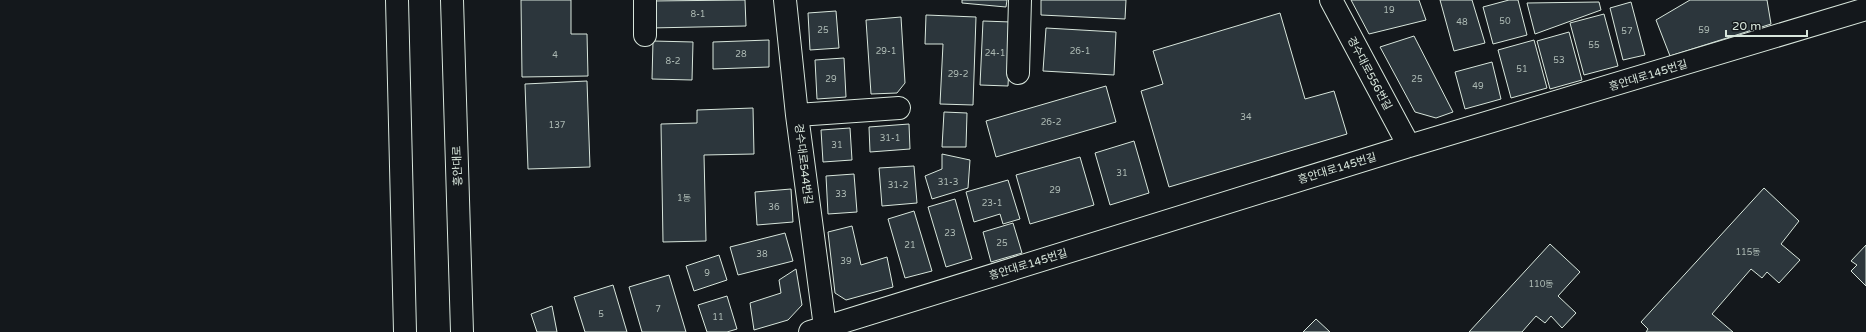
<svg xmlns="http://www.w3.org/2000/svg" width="1866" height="332" viewBox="0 0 1866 332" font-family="'Varela Round','Noto Sans KR',sans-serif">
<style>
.building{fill:#2c363c;stroke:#d8e6dc}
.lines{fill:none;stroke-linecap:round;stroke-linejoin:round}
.minor-casing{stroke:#d8e6dc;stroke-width:24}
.major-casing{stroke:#d8e6dc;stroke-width:24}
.minor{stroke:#14181c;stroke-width:22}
.major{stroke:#14181c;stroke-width:22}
.labels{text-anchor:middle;stroke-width:3;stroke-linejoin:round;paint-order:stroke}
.number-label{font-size:9px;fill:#adbab4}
.street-label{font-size:11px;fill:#d8e6dc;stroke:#14181c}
</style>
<rect width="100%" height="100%" fill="#14181c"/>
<path class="building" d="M521 0H571V34H587L588 76 522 77Z
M745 0 746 26 650 28V1Z
M962 0H1007L1006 7 962 3Z
M1041 0H1126L1125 19 1041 15Z
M1351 0H1419L1426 20 1369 34Z
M1440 0H1472L1485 43 1454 51Z
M1509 0H1518L1527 35 1493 44 1483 7Z
M1690 0H1767L1771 24 1670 56 1656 20Z
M1599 2 1601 10 1535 34 1527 3Z
M1631 2 1645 55 1623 60 1610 8Z
M836 11 839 48 810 50 808 13Z
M1280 13 1305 99 1334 91 1347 134 1169 187 1141 91 1163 84 1153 51Z
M1604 14 1618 66 1584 75 1570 23Z
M926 15 976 17 973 105 940 104 943 44H925Z
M901 17 905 83 897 93 871 94 866 20Z
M983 21 1011 22 1008 86 980 85Z
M1046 28 1116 32 1114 75 1043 71Z
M1569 32 1582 80 1550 89 1537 41Z
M1414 36 1453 112 1436 118 1415 112 1380 47Z
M769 40V67L713 69V42Z
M1534 40 1547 88 1511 98 1498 50Z
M653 41 693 42 692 80 652 79Z
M844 58 846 97 817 99 815 60Z
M1492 62 1501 99 1465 109 1455 72Z
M587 81 590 167 528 169 525 84Z
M1106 86 1116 122 996 157 986 121Z
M753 108 754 154 704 155 706 241 663 242 661 124 697 123V110Z
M944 112 967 113 966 147H942Z
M909 124 910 149 870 152 869 127Z
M850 128 852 160 823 162 821 130Z
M1134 141 1149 193 1110 205 1095 153Z
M942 154 970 160 968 188 932 199 925 176 942 169Z
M1080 157 1094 205 1030 224 1016 175Z
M914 166 917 203 882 206 879 168Z
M854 174 857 212 828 214 826 176Z
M1008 180 1020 219 1003 224 1000 214 974 222 966 192Z
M1764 188 1799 221 1781 244 1800 260 1779 283 1767 272 1762 278 1751 269 1712 314 1733 332H1646L1648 329 1641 322Z
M791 189 793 222 757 225 755 192Z
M955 199 972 259 946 267 928 207Z
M914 211 932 271 905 278 888 219Z
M1013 223 1022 253 991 262 983 232Z
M852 226 861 265 887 257 893 287 846 300 835 293 828 232Z
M785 233 793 261 738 275 730 247Z
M1550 244 1580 272 1558 296 1576 313 1562 328 1551 316 1545 323 1536 316 1522 332H1469Z
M1866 245V286L1851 271 1857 265 1851 261Z
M719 255 727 280 694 291 686 266Z
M796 269 802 305 788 320 754 330 750 303 781 293 779 280Z
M669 275 686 332H642L629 287Z
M613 285 627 332H585L574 297Z
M727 296 737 329 727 332H707L698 305Z
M552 306 557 332H537L531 314Z
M1316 319 1330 332H1303Z"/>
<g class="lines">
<g class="minor-casing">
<path id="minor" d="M785 0 797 115 825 327
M1331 0 1409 146
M645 35V0
M1018 73 1020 0
M797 115 899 108
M810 332 1409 146 1866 9"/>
</g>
<g class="major-casing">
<path id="major" d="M397 0 405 332
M452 0 462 332"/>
</g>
<use href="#minor" class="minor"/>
<use href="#major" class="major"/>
</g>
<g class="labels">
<g class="number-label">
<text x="1389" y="13">19</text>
<text x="698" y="17">8-1</text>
<text x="1505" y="24">50</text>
<text x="1462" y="25">48</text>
<text x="823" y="33">25</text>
<text x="1704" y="33">59</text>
<text x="1627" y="34">57</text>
<text x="1594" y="48">55</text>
<text x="886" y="54">29-1</text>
<text x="1080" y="54">26-1</text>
<text x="995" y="56">24-1</text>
<text x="741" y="57">28</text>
<text x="555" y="58">4</text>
<text x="1559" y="63">53</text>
<text x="673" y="64">8-2</text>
<text x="1522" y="72">51</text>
<text x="958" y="77">29-2</text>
<text x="831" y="82">29</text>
<text x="1417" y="82">25</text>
<text x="1478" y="89">49</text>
<text x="1246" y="120">34</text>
<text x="1051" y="125">26-2</text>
<text x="557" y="128">137</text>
<text x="890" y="141">31-1</text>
<text x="837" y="148">31</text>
<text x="1122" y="176">31</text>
<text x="948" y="185">31-3</text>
<text x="898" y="188">31-2</text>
<text x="1055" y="193">29</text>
<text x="841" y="197">33</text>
<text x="684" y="201">1동</text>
<text x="992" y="206">23-1</text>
<text x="774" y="210">36</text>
<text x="950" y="236">23</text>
<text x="1002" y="246">25</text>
<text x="910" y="248">21</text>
<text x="1748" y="255">115동</text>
<text x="762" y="257">38</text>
<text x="846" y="264">39</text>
<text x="707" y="276">9</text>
<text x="1541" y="287">110동</text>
<text x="658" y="312">7</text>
<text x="601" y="317">5</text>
<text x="718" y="320">11</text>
</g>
<g class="street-label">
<text transform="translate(1370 73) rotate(62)" y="4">경수대로556번길</text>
<text transform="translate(1648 75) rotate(-17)" y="4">흥안대로145번길</text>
<text transform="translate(804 164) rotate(83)" y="4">경수대로544번길</text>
<text transform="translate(457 166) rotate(-92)" y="4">흥안대로</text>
<text transform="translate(1337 168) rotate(-17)" y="4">흥안대로145번길</text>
<text transform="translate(1028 264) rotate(-17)" y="4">흥안대로145번길</text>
</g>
</g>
<path d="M1726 30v6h81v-6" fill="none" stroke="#d8e6dc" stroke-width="2"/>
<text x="1732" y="30" font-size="12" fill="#d8e6dc" stroke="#14181c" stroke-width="3" paint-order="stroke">20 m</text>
</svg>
